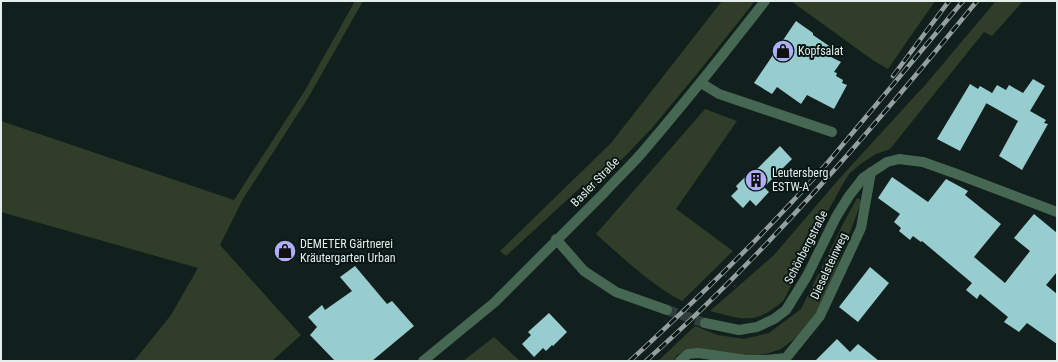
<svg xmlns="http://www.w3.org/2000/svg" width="1058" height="362" viewBox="0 0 1058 362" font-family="'Roboto Condensed',sans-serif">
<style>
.green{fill:#2f3d29}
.building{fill:#98cdd0}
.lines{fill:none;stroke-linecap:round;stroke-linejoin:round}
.minor-tunnel{stroke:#313f3c;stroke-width:10;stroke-dasharray:10 5;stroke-linecap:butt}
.minor{stroke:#466853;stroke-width:10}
.rail-casing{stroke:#94a09d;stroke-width:4.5}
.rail{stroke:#081714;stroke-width:3;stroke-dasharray:9;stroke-linecap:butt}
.labels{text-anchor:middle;stroke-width:4;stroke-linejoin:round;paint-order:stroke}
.poi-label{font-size:12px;fill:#e4eeeb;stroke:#081714;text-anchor:start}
.street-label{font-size:12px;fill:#e4eeeb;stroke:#081714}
</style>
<rect width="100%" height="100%" fill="#11201d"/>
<path class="green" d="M355 1H363L308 98 243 199 220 245 301 335 272 361H134L171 315 198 268 1 212V121L234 200 304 92Z
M722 1H755L696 75 652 128 588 195 580 188 506 256 500 251 611 143Z
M791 1H935L888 69 874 61Z
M996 1H1023L992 36 984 32 890 149 876 154 862 163 850 173 844 182 828 211 784 300C756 325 744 320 710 311L774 255 839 179 926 84Z
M705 109 737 121 676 209 733 251 682 301C650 284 623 258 596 234Z
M857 198 860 199 861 203 822 306 808 326 793 340 781 349 766 354 747 356 690 349 677 355 673 361H658L695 326 718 335 744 339 769 333 801 309 844 222Z
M494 337 520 361H463Z"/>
<path class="building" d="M796 21 813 33V35L835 50 831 57 841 62 834 72 837 73 836 76 843 80 842 83 847 85 834 109 807 95 801 104 777 87 772 94 754 83Z
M1033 79 1045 86 1030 111 1046 120 1044 123 1048 124 1022 170 999 156 1018 121 986 103 997 85 1006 90 1009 85 1023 93Z
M970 84 978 89 980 86 992 93 960 151 937 139Z
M780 146 792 159 764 187 769 192 756 206 750 200 743 208 731 196 738 189 736 186 749 173 751 175Z
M892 177 928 202 946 179 968 191 965 195 1001 224 974 257 1005 283 1030 251 1014 238 1034 214 1057 233V272L1046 285 1057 294V344L1027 323 1019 332 1004 322 1008 317 980 294 977 299 966 290 972 283 922 241 921 242 913 236 910 240 899 231 901 228 894 222 900 214 878 198Z
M355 266 387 304 392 301 414 326 372 361H335L310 335 317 327 308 317 322 305 325 310 352 291 340 277Z
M870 267 889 283 858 322 839 307Z
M549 313 567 332 553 346 552 345 546 351 543 348 534 357 522 344 531 335 528 332Z
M837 339 850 352 858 344 879 361H815Z"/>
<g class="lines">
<path class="minor-tunnel" d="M667 310 705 323"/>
<path class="minor" d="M701 83 719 94 832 132
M556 239 584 271 616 292 667 310
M705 323 739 330 757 327 774 319 786 310 807 276 836 217 849 196 863 178 887 162 899 159 923 162 954 173 1057 212
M423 361 495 302 604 193C618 177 633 164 646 148 687 100 726 51 765 1
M680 361 688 354 698 353 746 360H766L786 358 820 316 861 228 871 172"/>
<g class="rail-casing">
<path id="rail" d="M893 76 949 1
M630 361C699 297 767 232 829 161 874 108 918 54 963 1
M646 361C768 252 874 127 977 1"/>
</g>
<use href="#rail" class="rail"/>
</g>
<defs>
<g id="shop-disc" transform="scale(1.15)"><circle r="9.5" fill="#afaefa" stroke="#081714"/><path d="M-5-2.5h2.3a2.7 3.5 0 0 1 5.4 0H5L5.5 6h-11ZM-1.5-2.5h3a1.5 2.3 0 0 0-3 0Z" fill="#111"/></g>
<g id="building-disc" transform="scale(1.15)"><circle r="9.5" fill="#afaefa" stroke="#081714"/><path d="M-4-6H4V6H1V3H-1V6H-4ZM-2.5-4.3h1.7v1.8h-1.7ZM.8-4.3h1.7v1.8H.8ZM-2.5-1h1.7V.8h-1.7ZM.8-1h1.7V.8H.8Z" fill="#111"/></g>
</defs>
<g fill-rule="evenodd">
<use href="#shop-disc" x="783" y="51"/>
<use href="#building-disc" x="756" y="180"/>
<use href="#shop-disc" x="285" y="251"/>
</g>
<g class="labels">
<g class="poi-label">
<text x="798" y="55">Kopfsalat</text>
<text x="772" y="177">Leutersberg<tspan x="772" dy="14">ESTW-A</tspan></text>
<text x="300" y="248">DEMETER Gärtnerei<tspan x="300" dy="14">Kräutergarten Urban</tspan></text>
</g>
<g class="street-label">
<text transform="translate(595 182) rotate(-46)" y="4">Basler Straße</text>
<text transform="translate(806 247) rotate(-63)" y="4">Schönbergstraße</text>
<text transform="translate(829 266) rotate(-65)" y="4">Dieselsteinweg</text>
</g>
</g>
<rect width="1058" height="362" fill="none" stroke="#e4eeeb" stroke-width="4"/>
</svg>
